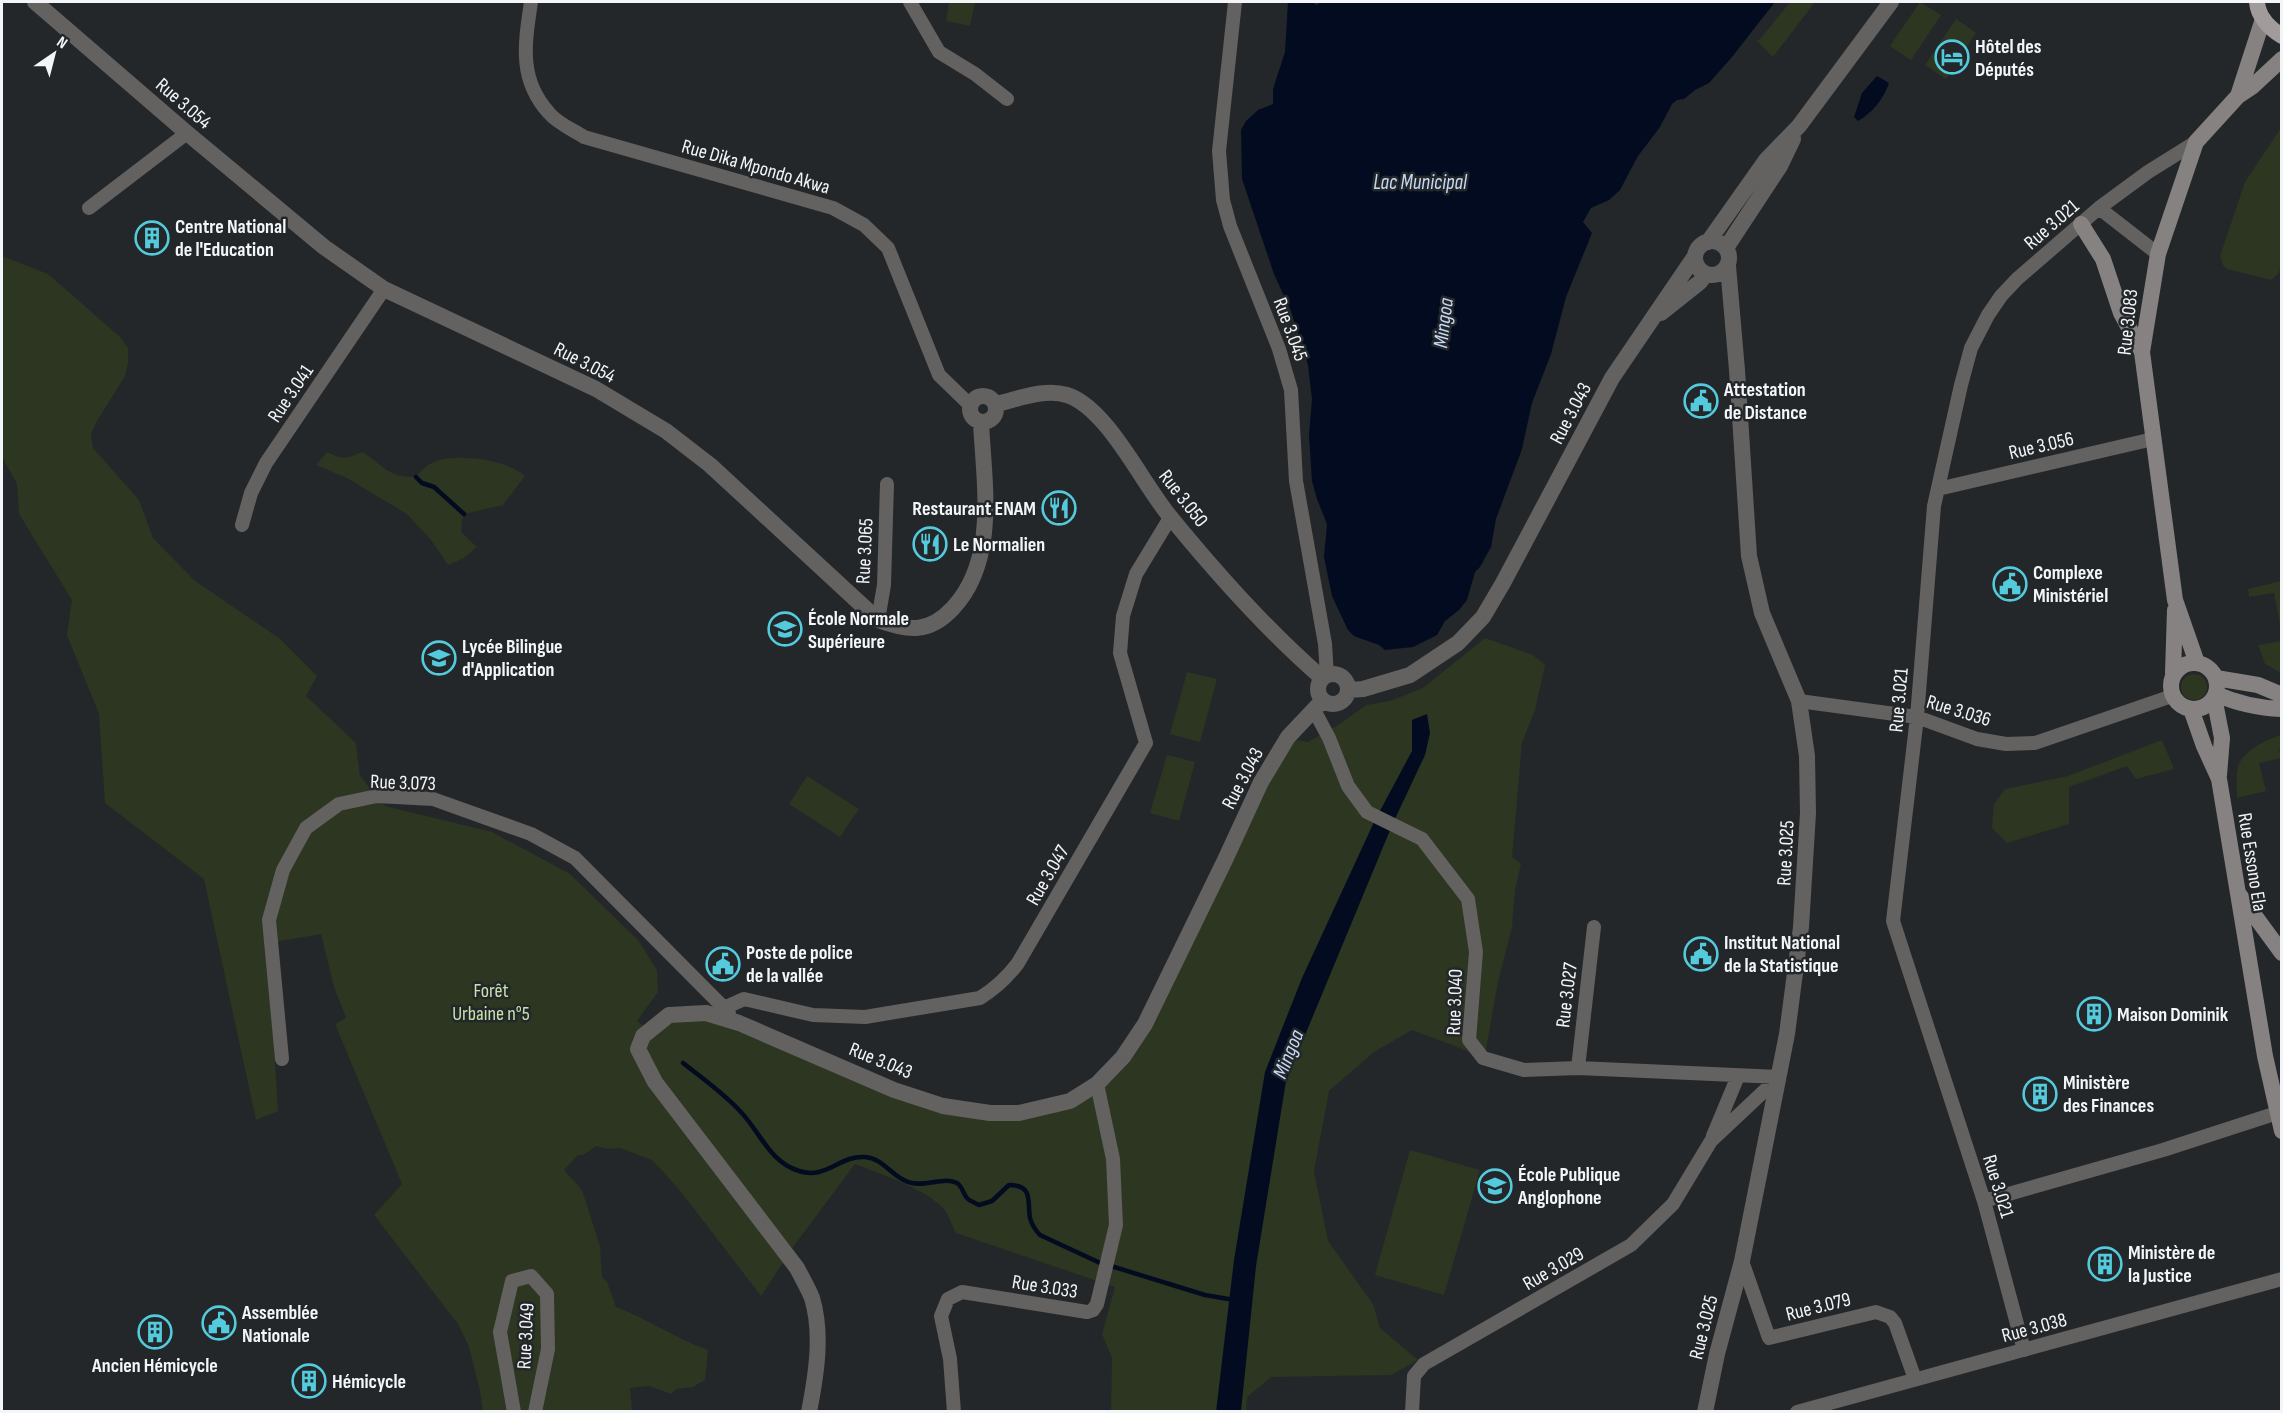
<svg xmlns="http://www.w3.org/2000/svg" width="2283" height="1413" viewBox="0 0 2283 1413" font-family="'Sofia Sans Condensed',sans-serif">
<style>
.green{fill:#2c3620}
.water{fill:#020b1f}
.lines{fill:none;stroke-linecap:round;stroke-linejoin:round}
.stream{stroke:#020b1f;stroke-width:4.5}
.minor{stroke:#646161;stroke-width:14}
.tertiary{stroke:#646161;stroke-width:16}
.secondary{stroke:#868282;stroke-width:16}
.primary{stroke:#a19b9c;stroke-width:16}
.labels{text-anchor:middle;stroke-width:5;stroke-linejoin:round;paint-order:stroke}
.poi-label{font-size:20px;font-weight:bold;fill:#f3f5f8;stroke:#23272a;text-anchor:start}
.street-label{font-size:20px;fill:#f3f5f8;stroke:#23272a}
.park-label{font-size:20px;fill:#c8e2ad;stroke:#23272a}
.water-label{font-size:21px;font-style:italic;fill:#c6d9f6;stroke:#23272a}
</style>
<rect width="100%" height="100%" fill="#23272a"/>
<path class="green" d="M949 2H975L970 26 946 21Z
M1790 2H1815L1773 57 1757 41 1761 38Z
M1920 2 1941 15 1911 60 1890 46Z
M1956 19 1976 33 1946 79 1925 65Z
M2281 128V265L2279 273 2271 280 2227 269 2223 265 2220 256 2245 182Z
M2 256 48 274 120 337 128 348V363L125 376 97 421 91 434 93 448 139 500 153 538 195 581 279 638 317 676 306 696 356 743 360 776 385 806 492 832 570 874 638 940 657 970 658 992 637 1021 650 1031 692 1014 894 1089 989 1112 1069 1100 1122 1056 1287 739 1308 742 1340 724 1366 705 1390 701 1423 688 1485 638 1533 655 1545 665 1535 710 1522 743 1512 857 1521 864 1515 890 1512 927 1498 982 1484 1060 1463 1049 1412 1030 1374 1052 1329 1091 1314 1171 1328 1241 1373 1304 1380 1328 1418 1360 1391 1375 1271 1377 1247 1397 1246 1411H1111L1112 1358 1102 1334 1115 1287 956 1233C952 1226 950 1218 946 1212 934 1192 878 1173 855 1164L796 1243 761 1296 678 1188 652 1160 620 1148 608 1149 596 1146 583 1155H578L564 1170 582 1190 600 1246 602 1277 607 1282 616 1307C648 1319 675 1338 708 1350L705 1380 693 1387 676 1389 671 1394 649 1386 630 1388 632 1411H483L480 1391 469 1347 458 1324 374 1215 402 1184 335 1024 346 1018 334 987 321 934 268 943 278 1111 256 1120 204 879 105 803 99 714 67 635 72 600 19 514 17 484 2 457Z
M327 452C344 460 345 459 362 452 386 466 385 477 416 477 421 471 426 465 434 462 457 453 506 459 525 476L503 505 464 514 462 520 461 532 477 547 464 558 448 565 431 540 407 514 347 478 316 465Z
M2281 581 2282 624H2280L2274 593 2249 597 2248 589Z
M2281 641H2282L2281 673 2265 664 2258 645Z
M1187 672 1217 679 1200 742 1170 734Z
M2181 687a13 13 0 1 1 26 0a13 13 0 1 1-26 0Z
M2281 735V749L2279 750 2281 758 2259 763 2266 791 2237 798C2237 788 2235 773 2239 764 2245 750 2267 739 2281 735Z
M2162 740 2174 769 2136 779 2127 766 2069 787V824L2007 843 1992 828 1994 804 2005 789 2068 776Z
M1167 755 1195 762 1179 821 1150 813Z
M807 776 859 809 840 837 789 804Z
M1410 1150 1480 1170 1444 1295 1375 1275Z"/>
<path class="water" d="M1288 2H1313L1316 5 1322 2H1775L1732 57 1709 83 1695 90 1684 99 1677 100 1672 104 1660 127 1638 156 1620 190 1609 200 1591 208 1583 222 1592 233 1566 297 1551 354 1532 403 1522 449 1496 519 1491 547 1480 567 1475 572 1467 600 1459 610 1445 621 1437 635 1413 647 1385 650 1379 645 1354 636 1348 630 1332 596 1324 557 1327 524 1317 499 1312 481 1309 435 1312 399 1308 365 1291 311 1274 274 1242 179 1241 130 1246 121 1258 110 1273 104V89L1285 52Z
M1877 76 1889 83C1883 100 1872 113 1858 121L1854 117 1862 93Z
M1427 714 1430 733 1425 755 1393 823 1286 1081 1256 1266 1241 1411 1216 1412 1234 1260 1265 1072 1302 978 1374 822 1412 751V720Z"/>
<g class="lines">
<path class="stream" d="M416 477 422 483 434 487 464 514
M683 1063C702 1078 722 1092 739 1110 760 1131 769 1162 799 1171 826 1180 840 1155 865 1157 883 1158 892 1177 908 1182 924 1188 944 1176 957 1183 963 1187 963 1194 967 1198 970 1201 975 1203 979 1205L992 1201 1009 1185C1034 1185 1027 1202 1030 1218 1032 1225 1035 1230 1040 1235L1098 1262 1205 1295 1234 1300"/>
<path class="minor" d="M531 2C525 43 518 79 549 113 557 123 573 130 584 137L833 208 864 225 888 248 939 375 970 405
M910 2 939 52 975 74 1007 99
M1235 2 1219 151 1223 200 1230 226 1279 349 1291 390 1296 481 1325 644 1327 675
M89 208 187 133
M2099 208 2158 254
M1938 489 2153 439
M242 525 251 493 266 463 384 289
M878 620 884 585 887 484
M1799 701 1917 717 1977 739 2006 744 2035 743 2172 696
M1314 710 1329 738 1348 786 1367 812 1422 839 1468 899 1476 952 1469 1040 1483 1058 1524 1070 1578 1068 1779 1077
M724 1008 744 999 813 1015 865 1017 980 998C996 988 1007 978 1018 963L1146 743 1120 653 1123 616 1136 574 1170 518
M282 1059 269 920 283 870 306 828 339 804 377 796 433 799 531 834 575 858 729 1013
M1578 1068 1594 927
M1713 1136 1738 1076
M1984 1201 2163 1150 2277 1113
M1742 1261 1769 1338 1876 1312 1890 1317 1895 1323 1915 1379
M2024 1350 1984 1201 1893 921 1917 717 1934 506 1961 385 1971 348 1988 315 2001 296 2017 279 2099 208 2148 172 2196 142
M514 1412 500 1332 512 1281 531 1276 547 1294 548 1349 535 1412
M954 1412 950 1359 941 1316 948 1299 962 1292 1087 1312 1093 1310 1097 1304 1116 1225 1113 1159 1097 1084
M1412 1412 1414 1376 1424 1364 1631 1245 1673 1204 1711 1141 1779 1077
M1797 1412 2282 1279"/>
<path class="tertiary" d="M35 2 187 133 324 247 384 289 596 389 666 431 710 465 878 620C908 631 929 634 953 608 998 560 984 483 981 423
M1695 258a17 17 0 1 1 34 0a17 17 0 1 1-34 0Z
M1708 242 1766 160 1799 126 1891 2
M1726 248 1780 166 1793 139
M1661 313 1700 282 1706 274
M970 409a13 13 0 1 1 26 0a13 13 0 1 1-26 0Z
M996 404C1019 399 1044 388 1067 395 1108 408 1144 487 1172 519 1217 574 1269 632 1322 678
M1318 689a15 15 0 1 1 30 0a15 15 0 1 1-30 0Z
M1349 690 1363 689 1410 675 1458 643 1483 617 1503 583 1612 378 1695 256
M809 1412C816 1376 823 1334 812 1298 808 1288 802 1278 797 1268L655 1082 638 1049 643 1036 669 1015 706 1013 739 1023 894 1090 943 1106 990 1113H1019L1070 1101 1097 1084 1123 1057 1145 1024 1225 860 1261 782 1288 737 1323 700
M1705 1412 1717 1354 1742 1261 1787 1034 1801 927 1808 813 1807 756 1799 701 1762 613 1749 556 1737 370 1728 266"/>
<path class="secondary" d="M2238 96 2263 19
M2081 224 2103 259 2121 313 2142 352
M2171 686a23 23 0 1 1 46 0a23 23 0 1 1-46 0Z
M2197 663 2175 600 2142 352 2158 254 2196 142 2238 96 2253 86 2282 59
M2173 673 2175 610
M2216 678 2258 685 2282 695
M2216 694C2238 704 2257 708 2282 709
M2214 697 2222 738 2219 775
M2191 709 2204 746 2219 779 2265 1056 2282 1131
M2238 893 2282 953"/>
<path class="primary" d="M2257 2C2258 16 2269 28 2282 36"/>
</g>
<defs>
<g id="hotel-ring" transform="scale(1.725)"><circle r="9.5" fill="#23272a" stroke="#54cadd" stroke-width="1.5"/><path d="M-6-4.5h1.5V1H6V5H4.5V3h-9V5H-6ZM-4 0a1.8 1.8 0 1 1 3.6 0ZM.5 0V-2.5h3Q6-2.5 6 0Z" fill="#54cadd"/></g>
<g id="building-ring" transform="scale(1.725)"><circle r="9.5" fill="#23272a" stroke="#54cadd" stroke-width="1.5"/><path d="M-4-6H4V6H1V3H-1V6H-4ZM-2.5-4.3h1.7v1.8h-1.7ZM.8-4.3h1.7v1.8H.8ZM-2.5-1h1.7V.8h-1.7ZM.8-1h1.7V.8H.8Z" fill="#54cadd"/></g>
<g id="civic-ring" transform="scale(1.725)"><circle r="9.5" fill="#23272a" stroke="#54cadd" stroke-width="1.5"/><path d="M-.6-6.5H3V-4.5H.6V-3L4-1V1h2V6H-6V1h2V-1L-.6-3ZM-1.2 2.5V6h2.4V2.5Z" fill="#54cadd"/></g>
<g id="restaurant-ring" transform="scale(1.725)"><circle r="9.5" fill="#23272a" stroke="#54cadd" stroke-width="1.5"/><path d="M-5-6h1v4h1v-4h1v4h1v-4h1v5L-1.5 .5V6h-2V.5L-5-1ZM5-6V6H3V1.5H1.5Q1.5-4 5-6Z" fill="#54cadd"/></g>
<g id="university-ring" transform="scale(1.725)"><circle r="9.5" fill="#23272a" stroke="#54cadd" stroke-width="1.5"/><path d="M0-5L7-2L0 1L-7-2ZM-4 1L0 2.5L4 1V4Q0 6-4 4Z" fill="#54cadd"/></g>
<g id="school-ring" transform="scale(1.725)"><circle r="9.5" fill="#23272a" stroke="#54cadd" stroke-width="1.5"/><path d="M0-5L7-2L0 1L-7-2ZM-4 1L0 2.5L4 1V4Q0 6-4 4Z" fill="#54cadd"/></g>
</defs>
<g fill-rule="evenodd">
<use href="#hotel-ring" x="1952" y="57"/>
<use href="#building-ring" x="152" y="238"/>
<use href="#civic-ring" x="1701" y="401"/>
<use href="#restaurant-ring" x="1059" y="508"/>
<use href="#restaurant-ring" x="930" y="544"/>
<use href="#civic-ring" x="2010" y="584"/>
<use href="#university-ring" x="785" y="629"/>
<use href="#school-ring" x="439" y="658"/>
<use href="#civic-ring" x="1701" y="954"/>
<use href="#civic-ring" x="723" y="964"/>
<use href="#building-ring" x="2094" y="1014"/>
<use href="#building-ring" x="2040" y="1094"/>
<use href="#school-ring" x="1495" y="1186"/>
<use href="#building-ring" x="2105" y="1264"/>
<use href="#civic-ring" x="219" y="1323"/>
<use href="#building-ring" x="155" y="1332"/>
<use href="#building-ring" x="309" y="1381"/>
</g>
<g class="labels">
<g class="poi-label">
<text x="1975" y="53">Hôtel des<tspan x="1975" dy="23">Députés</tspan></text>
<text x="175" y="233">Centre National<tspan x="175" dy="23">de l'Education</tspan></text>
<text x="1724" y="396">Attestation<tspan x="1724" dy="23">de Distance</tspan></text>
<text x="1036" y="515" text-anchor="end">Restaurant ENAM</text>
<text x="953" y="551">Le Normalien</text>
<text x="2033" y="579">Complexe<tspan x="2033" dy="23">Ministériel</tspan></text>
<text x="808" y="625">École Normale<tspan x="808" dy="23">Supérieure</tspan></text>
<text x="462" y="653">Lycée Bilingue<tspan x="462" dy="23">d'Application</tspan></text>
<text x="1724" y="949">Institut National<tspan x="1724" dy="23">de la Statistique</tspan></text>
<text x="746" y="959">Poste de police<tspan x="746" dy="23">de la vallée</tspan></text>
<text x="2117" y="1021">Maison Dominik</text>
<text x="2063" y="1089">Ministère<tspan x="2063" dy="23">des Finances</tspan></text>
<text x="1518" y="1181">École Publique<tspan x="1518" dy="23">Anglophone</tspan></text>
<text x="2128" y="1259">Ministère de<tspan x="2128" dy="23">la Justice</tspan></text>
<text x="242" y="1319">Assemblée<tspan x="242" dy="23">Nationale</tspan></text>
<text x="155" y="1372" text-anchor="middle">Ancien Hémicycle</text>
<text x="332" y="1388">Hémicycle</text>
</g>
<g class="street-label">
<text transform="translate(184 103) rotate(41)" y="7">Rue 3.054</text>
<text transform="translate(756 166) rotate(16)" y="7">Rue Dika Mpondo Akwa</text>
<text transform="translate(2051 224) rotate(-41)" y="7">Rue 3.021</text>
<text transform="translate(2127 322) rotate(-84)" y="7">Rue 3.083</text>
<text transform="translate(1291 329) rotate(70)" y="7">Rue 3.045</text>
<text transform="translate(585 362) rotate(27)" y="7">Rue 3.054</text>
<text transform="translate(290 393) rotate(-56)" y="7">Rue 3.041</text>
<text transform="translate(1570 413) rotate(-62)" y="7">Rue 3.043</text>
<text transform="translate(2041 445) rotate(-13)" y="7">Rue 3.056</text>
<text transform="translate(1184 498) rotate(52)" y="7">Rue 3.050</text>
<text transform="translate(864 551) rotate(-87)" y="7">Rue 3.065</text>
<text transform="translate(1898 700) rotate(-85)" y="7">Rue 3.021</text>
<text transform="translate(1959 710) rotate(17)" y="7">Rue 3.036</text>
<text transform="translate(1242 778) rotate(-62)" y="7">Rue 3.043</text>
<text transform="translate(403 782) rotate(2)" y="7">Rue 3.073</text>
<text transform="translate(1785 853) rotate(-87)" y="7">Rue 3.025</text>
<text transform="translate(2253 862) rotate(81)" y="7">Rue Essono Ela</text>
<text transform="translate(1047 875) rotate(-60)" y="7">Rue 3.047</text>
<text transform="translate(1566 995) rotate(-83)" y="7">Rue 3.027</text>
<text transform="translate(1454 1002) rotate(-88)" y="7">Rue 3.040</text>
<text transform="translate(881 1060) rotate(22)" y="7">Rue 3.043</text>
<text transform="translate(1999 1186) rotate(73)" y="7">Rue 3.021</text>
<text transform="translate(1553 1268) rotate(-30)" y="7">Rue 3.029</text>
<text transform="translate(1045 1286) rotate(9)" y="7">Rue 3.033</text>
<text transform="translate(1818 1306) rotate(-14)" y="7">Rue 3.079</text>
<text transform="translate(1703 1327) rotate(-76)" y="7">Rue 3.025</text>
<text transform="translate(2034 1327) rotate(-15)" y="7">Rue 3.038</text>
<text transform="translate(525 1336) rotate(-87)" y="7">Rue 3.049</text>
</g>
<g class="park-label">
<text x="491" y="997">Forêt<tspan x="491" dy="23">Urbaine n°5</tspan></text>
</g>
<g class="water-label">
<text x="1420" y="189">Lac Municipal</text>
<text transform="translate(1443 323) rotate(-83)" y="7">Mingoa</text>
<text transform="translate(1288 1054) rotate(-68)" y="7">Mingoa</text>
</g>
</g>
<rect width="2283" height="1413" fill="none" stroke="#f3f5f8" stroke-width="6"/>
<g transform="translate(54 54) rotate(35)" stroke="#23272a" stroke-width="4.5" paint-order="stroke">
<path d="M0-4.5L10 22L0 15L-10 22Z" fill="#f3f5f8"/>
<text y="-9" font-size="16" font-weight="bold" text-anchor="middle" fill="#f3f5f8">N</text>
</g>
</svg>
